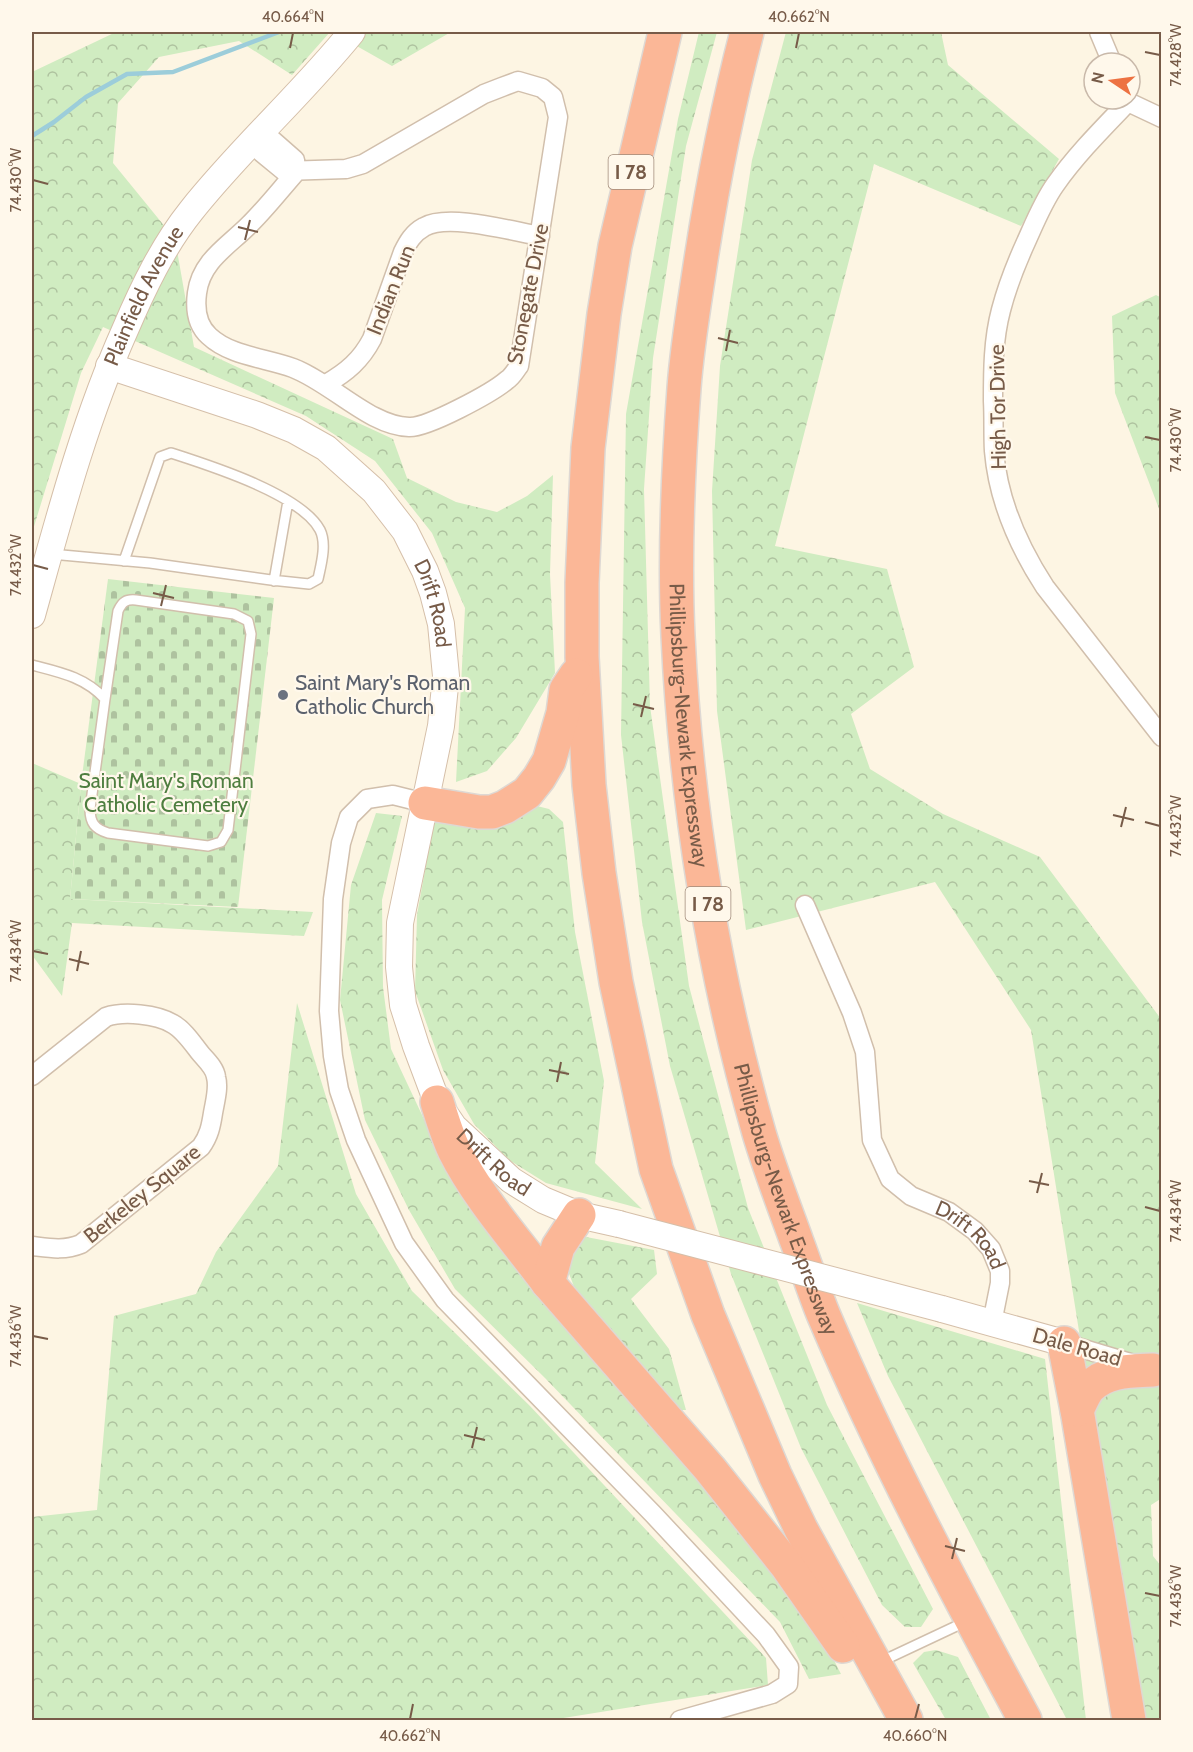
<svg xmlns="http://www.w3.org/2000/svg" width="1193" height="1752" viewBox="0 0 1193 1752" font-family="Cabin,sans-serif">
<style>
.forest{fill:url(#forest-crowns)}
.cemetery{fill:url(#cemetery-stones)}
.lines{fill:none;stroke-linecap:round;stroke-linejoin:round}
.stream{stroke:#9ccdda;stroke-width:4.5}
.service-casing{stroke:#d1bfac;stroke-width:12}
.minor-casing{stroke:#d1bfac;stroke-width:21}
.secondary-casing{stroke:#d5bfa9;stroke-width:28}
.motorway-casing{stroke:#ded8d3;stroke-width:36}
.service{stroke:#fff;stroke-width:9}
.minor{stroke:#fff;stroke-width:18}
.secondary{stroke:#fff;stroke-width:26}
.motorway{stroke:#fbb797;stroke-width:33}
.secondary-bridge-casing{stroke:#d5bfa9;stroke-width:28;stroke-linecap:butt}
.secondary-bridge{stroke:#fff;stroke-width:26}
.ticks{fill:none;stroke:#775b48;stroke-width:2}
.worship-dot{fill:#6b7280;stroke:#fff8eb;stroke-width:2}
.labels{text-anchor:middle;stroke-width:4.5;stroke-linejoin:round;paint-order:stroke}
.shield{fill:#fff8eb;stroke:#a08a79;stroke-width:1.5}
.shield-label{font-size:20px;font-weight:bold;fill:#775b48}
.street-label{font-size:21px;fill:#775b48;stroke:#fff8eb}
.worship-label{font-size:21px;fill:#5b616d;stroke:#fff8eb;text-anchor:start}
.park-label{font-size:21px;fill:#4e7e3f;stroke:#fff8eb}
.neatline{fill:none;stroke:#775b48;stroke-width:2}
.ticks-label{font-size:15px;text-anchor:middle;fill:#775b48}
</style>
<defs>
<pattern id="forest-crowns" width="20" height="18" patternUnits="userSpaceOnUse" patternTransform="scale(1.5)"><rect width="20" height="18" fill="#d0ecc1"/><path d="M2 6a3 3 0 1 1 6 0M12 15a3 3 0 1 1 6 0" fill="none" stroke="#aec29f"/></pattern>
<pattern id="cemetery-stones" width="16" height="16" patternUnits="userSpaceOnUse" patternTransform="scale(1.5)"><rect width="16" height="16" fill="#d0ecc1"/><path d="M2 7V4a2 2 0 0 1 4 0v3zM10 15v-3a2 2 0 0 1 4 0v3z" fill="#aec29f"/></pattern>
</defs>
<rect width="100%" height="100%" fill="#fdf5e3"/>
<path class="forest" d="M116 32H330L292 75 239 41 159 57 118 103 113 163 175 239 194 347 393 439 407 478 456 502 497 512 527 496 553 475 550 574 555 673 516 738 487 771 456 782 465 608 432 533 375 461 306 416 103 327 81 373 32 533V72Z
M332 32H451L392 66Z
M699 32H717L686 146 653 358 644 489 650 706 689 986 748 1208 827 1405 933 1609 921 1627H905L882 1605 801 1448 731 1274 670 1066 642 922 621 735 626 414 678 119Z
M786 32H941L948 65 1059 159 1021 226 874 164 775 546 887 569 914 667 851 714 870 769 943 814 1040 857 1161 1019 1162 1498 1151 1505 1153 1556 1161 1566V1720H1141L1031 1030 935 882 746 930 717 711 712 491 720 366 752 160Z
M1156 295 1162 298 1161 514 1115 393 1112 316Z
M32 763 81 784 70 899 313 912 304 936 72 923 62 996 32 955Z
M533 805 549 809 563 822 575 932 604 1081 595 1163 642 1209 546 1183 509 1160 474 1124 443 1070 415 991 417 915 434 820 495 825 520 818Z
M376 813 402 816 382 900 383 987 391 1049 430 1132 797 1588 841 1674 809 1679 780 1622 545 1378 455 1289 409 1210 365 1120 340 1000 351 885Z
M297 1003 356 1194 412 1291 530 1406 766 1658 768 1685 551 1720H32V1517L97 1510 114 1316 196 1294 216 1252 278 1166Z
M581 1236 654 1250 657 1274 631 1299 669 1349 686 1410H675L575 1289 566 1266Z
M857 1303 1045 1359 1086 1720H1067L888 1376Z
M936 1650 958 1657 991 1720H946L913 1663 924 1652Z"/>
<path class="cemetery" d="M108 579 274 598 238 907 70 899 81 784Z"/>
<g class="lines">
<path class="stream" d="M32 136 54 122 86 97 127 74 173 72 279 32"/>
<g class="service-casing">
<path id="service" d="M51 554 150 563 271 580 309 584 318 579C321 565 327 544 320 530 301 494 208 465 171 453L160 457 124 561
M274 581 288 501
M32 665C59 672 85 677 105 699L90 809C90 823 95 829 108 833L208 846 221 842 228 830 251 634 248 621 234 614 136 600C126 599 122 602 118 611L105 699
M880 1662 965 1622"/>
</g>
<g class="minor-casing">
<g id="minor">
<path d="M1099 32 1112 63"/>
<path d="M1126 99 1128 102 1162 118"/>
<path d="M1128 102C1103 128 1076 155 1055 185 1043 202 1035 222 1026 242 1016 264 1007 287 1001 310 993 340 993 371 993 401 994 418 993 435 994 451 998 499 1019 547 1045 587L1162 737"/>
<path d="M250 143 284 171 346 169 363 164 484 94 502 87 518 81 542 88 553 97 558 117 519 366C515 371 512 377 507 380 492 393 427 428 409 427 370 426 332 383 293 368 266 358 230 356 209 336 197 325 195 308 197 293 201 260 230 245 251 223 267 207 281 189 296 172L295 160 262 131"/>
<path d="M326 384C347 372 361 360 372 339L403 252C408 242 413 233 424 227 448 213 511 231 540 236"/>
<path d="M425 803 393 795 367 799 349 817 341 843 333 899 329 1011 333 1056 339 1090 356 1140 404 1243 445 1300 653 1514 766 1635 789 1667 788 1684 772 1694 680 1720"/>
<path id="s1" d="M805 905 852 1013 865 1052 872 1140 890 1179 911 1196 949 1212 975 1231 991 1249 1000 1271V1283L992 1323"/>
<path d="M32 1076 106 1017C123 1011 157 1014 173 1024 184 1030 193 1044 201 1054 206 1060 215 1068 216 1077 219 1088 215 1101 213 1113 211 1126 209 1136 201 1147L81 1244C64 1251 49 1248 32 1246"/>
<path d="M1064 1343 1134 1364"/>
</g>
</g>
<g class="secondary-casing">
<g id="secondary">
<path id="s2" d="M109 366 257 415 294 430 326 448 374 491 405 531 425 571 433 593 441 624 446 676 441 726 400 923 399 967 403 1005 416 1046 437 1102 454 1127 511 1180 543 1200 579 1215 619 1224"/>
<path id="s3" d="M32 615C59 518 84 422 125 330 143 288 163 246 191 211 241 148 302 94 352 32"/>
<path d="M942 1309 1064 1343"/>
</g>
</g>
<g class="motorway-casing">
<g id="motorway">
<path d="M665 32 615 246 604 314 588 448 582 583V657L589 785 599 873 616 982 656 1169 708 1315 775 1475 801 1529 906 1720"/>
<path id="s4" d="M747 32C727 109 712 187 700 266 694 306 687 347 684 388 678 470 674 554 678 636 686 803 713 972 759 1133 770 1170 784 1206 797 1242 806 1266 814 1292 824 1316 883 1455 954 1588 1025 1720"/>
<path d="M425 803 479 812H492L505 807 527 793 539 778 549 761 563 713 566 690 576 675"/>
<path d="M437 1102C442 1118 447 1135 454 1150 478 1198 516 1240 548 1283"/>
<path d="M579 1215 558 1247 548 1283 710 1469 787 1566 843 1646"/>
<path d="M1064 1343 1077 1410 1129 1720"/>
<path d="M1077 1410C1081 1403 1084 1394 1089 1388 1106 1370 1131 1371 1153 1370"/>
</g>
</g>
<use href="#service" class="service"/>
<use href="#minor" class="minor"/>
<use href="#secondary" class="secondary"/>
<use href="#motorway" class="motorway"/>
<g class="secondary-bridge-casing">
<path id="secondary-bridge" d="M619 1224 942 1309"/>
</g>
<use href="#secondary-bridge" class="secondary-bridge"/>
</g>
<path class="ticks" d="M290 48 293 33M796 48 799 33M1145 52 1160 55M33 180 48 184M238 227 258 232M245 240 250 220M718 338 738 343M726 351 730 330M1145 437 1160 440M33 565 48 569M153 593 174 598M161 606 166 585M633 704 654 709M641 717 646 696M1113 815 1134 820M1145 822 1160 826M1121 827 1126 807M33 951 48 954M69 959 89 964M77 971 81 951M549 1070 569 1074M557 1082 561 1062M1029 1181 1049 1185M1037 1193 1042 1173M1145 1207 1160 1211M33 1336 48 1339M464 1435 485 1440M472 1448 477 1427M945 1546 965 1551M952 1559 957 1538M1145 1593 1160 1596M410 1719 413 1704M915 1719 919 1704"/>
<circle class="worship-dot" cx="283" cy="695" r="6"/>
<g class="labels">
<g class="shield">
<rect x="608.5" y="155" width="45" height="34" rx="4.5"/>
<rect x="685.5" y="887" width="45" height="34" rx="4.5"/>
</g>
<g class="shield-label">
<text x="631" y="179">I 78</text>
<text x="708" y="911">I 78</text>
</g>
<g class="street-label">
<text transform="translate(391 290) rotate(-68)" y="7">Indian Run</text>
<text transform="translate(528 294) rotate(-79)" y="7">Stonegate Drive</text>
<text dy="7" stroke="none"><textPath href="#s3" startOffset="339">Plainfield Avenue</textPath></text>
<text transform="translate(998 407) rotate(-91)" y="7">High Tor Drive</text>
<text dy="7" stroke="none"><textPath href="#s2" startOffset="426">Drift Road</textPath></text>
<text dy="7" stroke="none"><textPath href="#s4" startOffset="700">Phillipsburg-Newark Expressway</textPath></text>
<text dy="7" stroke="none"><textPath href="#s2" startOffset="1020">Drift Road</textPath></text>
<text transform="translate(142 1194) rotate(-39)" y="7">Berkeley Square</text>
<text dy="7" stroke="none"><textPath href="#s4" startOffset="1186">Phillipsburg-Newark Expressway</textPath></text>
<text dy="7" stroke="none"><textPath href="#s1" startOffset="390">Drift Road</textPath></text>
<text transform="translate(1077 1347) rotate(16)" y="7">Dale Road</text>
</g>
<g class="worship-label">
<text x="295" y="690">Saint Mary's Roman<tspan x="295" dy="24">Catholic Church</tspan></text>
</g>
<g class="park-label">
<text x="166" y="788">Saint Mary's Roman<tspan x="166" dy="24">Catholic Cemetery</tspan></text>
</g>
</g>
<rect width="1193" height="1752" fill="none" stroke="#fff8eb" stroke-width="66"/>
<g transform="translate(1112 81) rotate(283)"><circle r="28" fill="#fff8eb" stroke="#c9b9aa" stroke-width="1.5"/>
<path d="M0-4.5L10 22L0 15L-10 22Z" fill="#ed7242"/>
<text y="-9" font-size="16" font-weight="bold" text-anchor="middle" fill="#775b48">N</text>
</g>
<rect x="33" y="33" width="1127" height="1686" class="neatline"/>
<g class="ticks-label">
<text x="293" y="22">40.664°N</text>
<text x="799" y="22">40.662°N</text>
<text transform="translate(1176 55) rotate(-90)" y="5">74.428°W</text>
<text transform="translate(16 180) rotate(-90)" y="5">74.430°W</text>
<text transform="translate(1176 440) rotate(-90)" y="5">74.430°W</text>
<text transform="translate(16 565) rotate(-90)" y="5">74.432°W</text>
<text transform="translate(1176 826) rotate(-90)" y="5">74.432°W</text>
<text transform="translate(16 951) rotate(-90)" y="5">74.434°W</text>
<text transform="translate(1176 1211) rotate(-90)" y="5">74.434°W</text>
<text transform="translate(16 1336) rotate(-90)" y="5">74.436°W</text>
<text transform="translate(1176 1596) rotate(-90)" y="5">74.436°W</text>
<text x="410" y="1741">40.662°N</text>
<text x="915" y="1741">40.660°N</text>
</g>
</svg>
